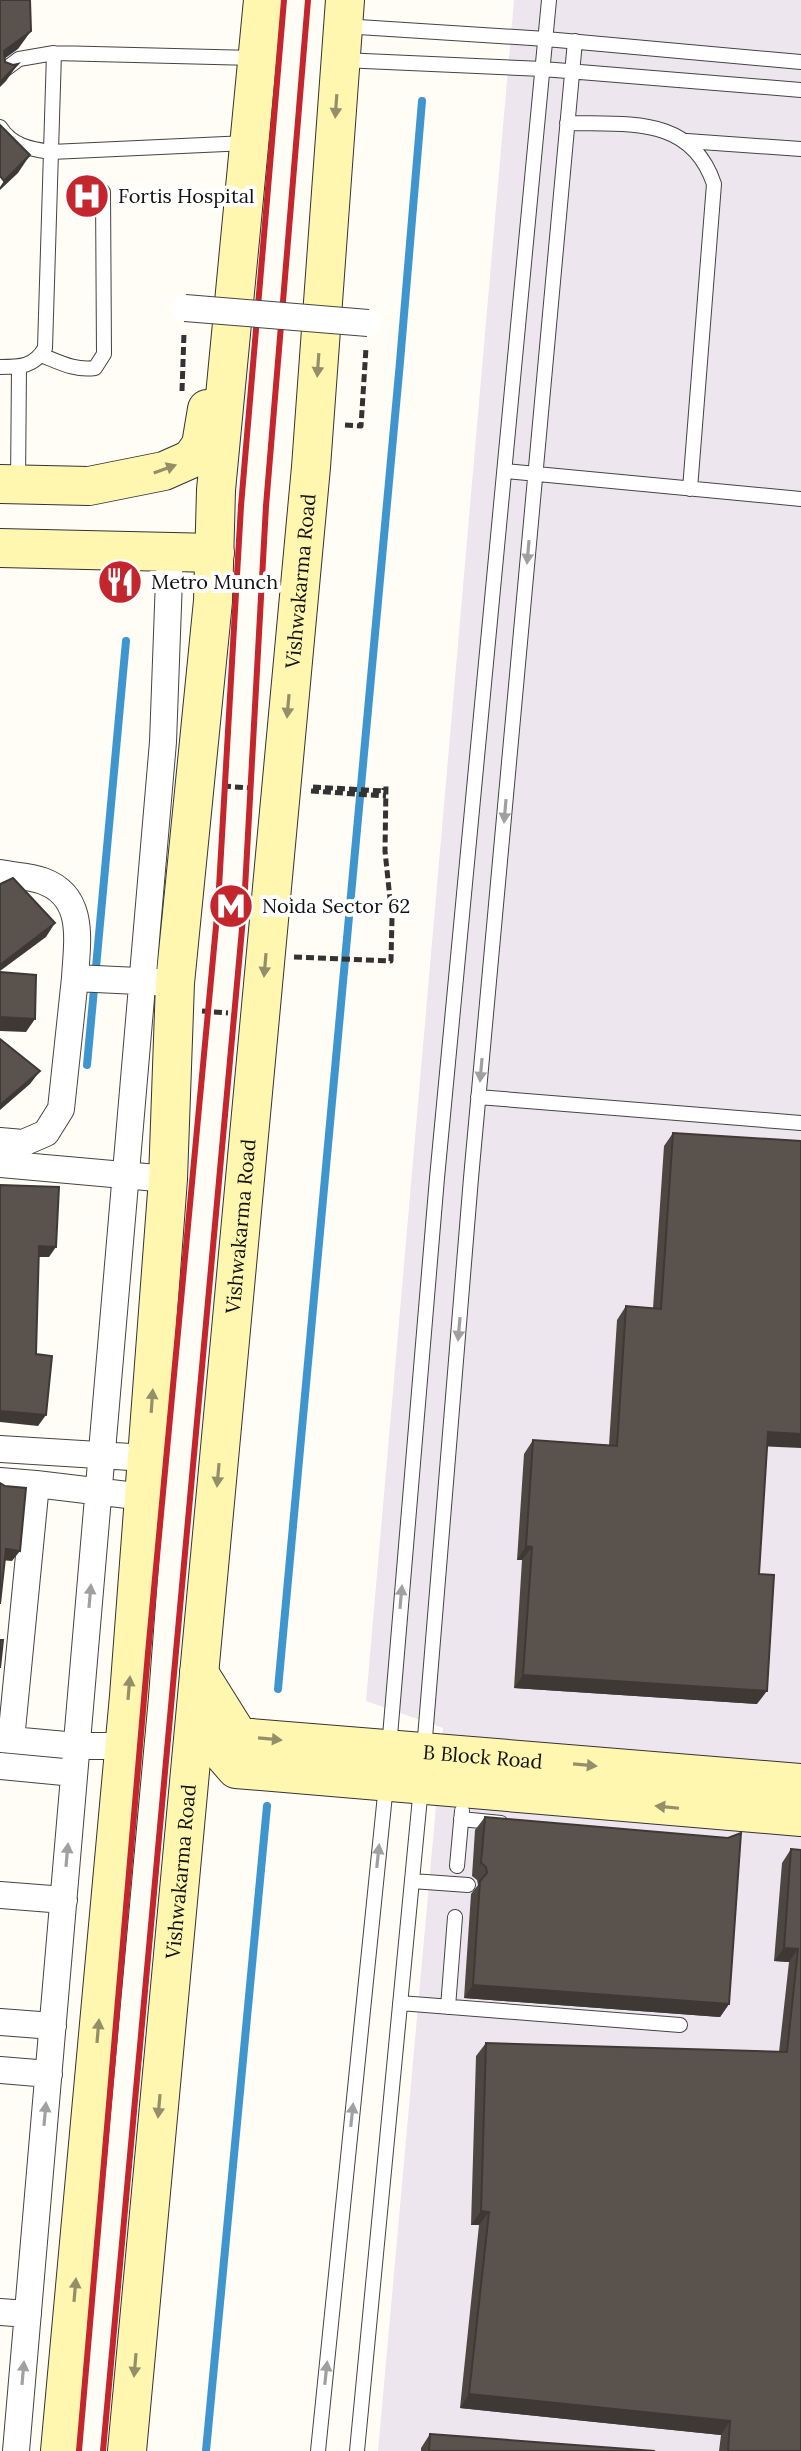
<svg xmlns="http://www.w3.org/2000/svg" width="801" height="2451" viewBox="0 0 801 2451" font-family="Lora,serif">
<style>
.industrial{fill:#eee6ef}
.lines{fill:none;stroke-linecap:round;stroke-linejoin:round}
.stream{stroke:#3f96cf;stroke-width:8}
.lane-casing{stroke:#444;stroke-width:16}
.street-casing{stroke:#444;stroke-width:28}
.secondary-casing{stroke:#333;stroke-width:40}
.path{stroke:#333;stroke-width:5;stroke-dasharray:8 4;stroke-linecap:butt}
.lane{stroke:#fff;stroke-width:14}
.street{stroke:#fff;stroke-width:26}
.secondary{stroke:#fff6b0;stroke-width:38}
.rail{stroke:#c4262e;stroke-width:6}
.street-bridge-casing{stroke:#444;stroke-width:28;stroke-linecap:butt}
.street-bridge{stroke:#fff;stroke-width:26}
.wall{fill:#4d4742}
.shaded-wall{fill:#3f3936}
.building{fill:#5a524d;stroke:#3f3936;stroke-width:2}
.oneway{fill:#948f68}
.oneway2{fill:#a0a0a0}
.labels{text-anchor:middle;stroke-width:8;stroke-linejoin:round;paint-order:stroke}
.poi-label{font-size:20px;fill:#111;stroke:#fff;text-anchor:start}
.street-label{font-size:20px;fill:#111;stroke:#fff}
</style>
<rect width="100%" height="100%" fill="#fffdf5"/>
<path class="industrial" d="M514 0H801V2451H378L443 1728 366 1701Z"/>
<g class="lines">
<path class="stream" d="M87 1065 126 641
M278 1689 400 362 422 101
M206 2451 267 1806"/>
<g class="lane-casing">
<path id="lane" d="M343 26 546 39 801 62
M342 60 543 69 801 90
M0 73 19 59 54 53 254 58
M567 123C628 125 691 115 714 184L690 489
M0 127C12 146 30 149 51 152L247 143
M687 141 801 149
M41 355C59 362 75 371 95 368L104 354 103 192
M0 367C20 367 34 367 45 348L54 53
M505 471 801 499
M18 484 19 367
M478 1097 801 1123
M389 1748 437 1178 549 0
M424 1750 471 1178 575 41
M461 1819 501 1823
M457 1866 462 1811
M412 1881 468 1885
M400 2003 680 2025
M448 2007 455 1917
M318 2451 386 1785
M357 2451 421 1787"/>
</g>
<g class="street-casing">
<path id="street" d="M0 873C14 876 30 876 43 881 86 897 77 941 75 978L159 982
M0 1141 23 1143 46 1133 61 1109 75 978
M0 1164 168 1179
M0 1449 147 1458
M0 1481 36 1484 11 1740
M36 1484 144 1497
M0 1739 77 1746H124
M0 1766 74 1773
M0 1895 64 1900
M0 2022 53 2026
M0 2070 49 2074
M0 2312 28 2314
M16 2451 163 742 170 552"/>
</g>
<g class="secondary-casing">
<g id="secondary">
<path d="M0 484 89 486 164 471 191 459 201 445 207 409"/>
<path d="M0 548 215 553"/>
<path id="s1" d="M199 1673 239 1737 801 1783"/>
<path d="M197 1724 236 1769 801 1817"/>
<path d="M60 2451 129 1696 168 1179 175 983 213 601 216 490 263 0"/>
<path id="s2" d="M127 2451 311 467 345 0"/>
</g>
</g>
<path class="path" d="M182 391 184 333
M345 425 361 426 366 348
M223 786 249 788
M313 787 384 791V788
M311 791 386 796
M294 957 391 961 392 918 385 851 386 785
M202 1011 228 1013"/>
<use href="#lane" class="lane"/>
<use href="#street" class="street"/>
<use href="#secondary" class="secondary"/>
<path class="rail" d="M79 2451 148 1653 218 905 241 506 284 0
M103 2451 244 907 266 506 308 0"/>
<g class="street-bridge-casing">
<path id="street-bridge" d="M185 308 368 323"/>
</g>
<use href="#street-bridge" class="street-bridge"/>
</g>
<path class="wall" d="M673 1133 767 1446 759 1574 757 1704 514 1688 522 1560H517L524 1454 533 1440 609 1445 617 1320 626 1306 653 1308 664 1146Z
M485 1817 729 2004 720 2017 464 1998 471 1894 478 1885 477 1880 472 1876 475 1830Z
M791 1849 801 1850V2451H719L721 2435 460 2408 479 2225H471L476 2056 486 2043 779 2052 789 1962 774 1961 782 1863Z
M430 2434 655 2451H421V2448Z"/>
<path class="shaded-wall" d="M31 31 18 49 0 62 4 51Z
M18 64 6 81 0 87V82Z
M30 155 18 173 0 190V187L4 181Z
M55 923 46 937 0 971V965Z
M0 1017 35 1019 26 1032 0 1031Z
M40 1071 30 1084 0 1110V1105Z
M39 1246 56 1247 49 1257H32Z
M0 1411 46 1415 38 1426 0 1422Z
M768 1432 801 1434V1448L759 1446Z
M526 1546 532 1547 522 1560H517Z
M6 1549 20 1551 12 1561 0 1560Z
M523 1675 767 1691 757 1704 514 1688Z
M784 1948 798 1949 789 1962 774 1961Z
M473 1985 729 2004 720 2017 464 1998Z
M481 2211 489 2212 479 2225H471Z
M469 2394 730 2421 721 2435 460 2408Z"/>
<path class="building" d="M0 0H30L31 31 4 51 5 62 13 65 18 64 0 82Z
M0 125 30 155 4 181 0 176Z
M13 878 55 923 0 965V884Z
M0 972 36 975 35 1019 0 1017Z
M0 1039 40 1071 0 1105Z
M673 1133 801 1141V1434L768 1432 759 1574 774 1575 767 1691 523 1675 532 1547 526 1546 533 1440 617 1446 626 1306 661 1309Z
M0 1185 59 1187 56 1247 39 1246 36 1354 52 1356 46 1415 0 1411Z
M0 1483 5 1486 26 1488 20 1551 6 1549 0 1604Z
M0 1640H3L0 1668Z
M485 1817 728 1838 741 1833 729 2004 473 1985 480 1881 487 1873 486 1867 481 1863Z
M791 1849 801 1850V2451H728L730 2421 469 2394 489 2212 481 2211 486 2043 787 2052 798 1949 784 1948Z
M430 2434 655 2451H429Z"/>
<defs><path id="oneway-solid" d="M-6-.8H1V-3.2L6.5 0L1 3.2V.8H-6Z" transform="scale(2)"/></defs>
<g class="oneway">
<use href="#oneway-solid" transform="translate(336 106) rotate(94)"/>
<use href="#oneway-solid" transform="translate(318 365) rotate(94)"/>
<use href="#oneway-solid" transform="translate(165 469) rotate(-20)"/>
<use href="#oneway-solid" transform="translate(288 706) rotate(95)"/>
<use href="#oneway-solid" transform="translate(265 965) rotate(95)"/>
<use href="#oneway-solid" transform="translate(152 1401) rotate(-86)"/>
<use href="#oneway-solid" transform="translate(218 1475) rotate(95)"/>
<use href="#oneway-solid" transform="translate(129 1688) rotate(-85)"/>
<use href="#oneway-solid" transform="translate(270 1739) rotate(5)"/>
<use href="#oneway-solid" transform="translate(585 1765) rotate(5)"/>
<use href="#oneway-solid" transform="translate(667 1807) rotate(-174)"/>
<use href="#oneway-solid" transform="translate(98 2031) rotate(-85)"/>
<use href="#oneway-solid" transform="translate(159 2106) rotate(95)"/>
<use href="#oneway-solid" transform="translate(75 2290) rotate(-85)"/>
<use href="#oneway-solid" transform="translate(135 2365) rotate(95)"/>
</g>
<g class="oneway2">
<use href="#oneway-solid" transform="translate(528 552) rotate(95)"/>
<use href="#oneway-solid" transform="translate(505 811) rotate(95)"/>
<use href="#oneway-solid" transform="translate(481 1070) rotate(95)"/>
<use href="#oneway-solid" transform="translate(459 1329) rotate(95)"/>
<use href="#oneway-solid" transform="translate(90 1596) rotate(-85)"/>
<use href="#oneway-solid" transform="translate(401 1597) rotate(-85)"/>
<use href="#oneway-solid" transform="translate(67 1855) rotate(-85)"/>
<use href="#oneway-solid" transform="translate(378 1856) rotate(-84)"/>
<use href="#oneway-solid" transform="translate(45 2114) rotate(-85)"/>
<use href="#oneway-solid" transform="translate(352 2115) rotate(-84)"/>
<use href="#oneway-solid" transform="translate(23 2373) rotate(-85)"/>
<use href="#oneway-solid" transform="translate(326 2373) rotate(-84)"/>
</g>
<defs>
<g id="hospital-disc" transform="scale(2.3)"><circle r="9.5" fill="#c4262e" stroke="#fff"/><path d="M-5-5h3v3.5h4V-5h3V5h-3V1.5h-4V5h-3Z" fill="#fff"/></g>
<g id="restaurant-disc" transform="scale(2.3)"><circle r="9.5" fill="#c4262e" stroke="#fff"/><path d="M-5-6h1v4h1v-4h1v4h1v-4h1v5L-1.5 .5V6h-2V.5L-5-1ZM5-6V6H3V1.5H1.5Q1.5-4 5-6Z" fill="#fff"/></g>
<g id="metro-disc" transform="scale(2.3)"><circle r="9.5" fill="#c4262e" stroke="#fff"/><path d="M-5.5 5V-5H-3L0 0L3-5H5.5V5H3V-.5L0 4L-3-.5V5Z" fill="#fff"/></g>
</defs>
<g fill-rule="evenodd">
<use href="#hospital-disc" x="87" y="196"/>
<use href="#restaurant-disc" x="120" y="582"/>
<use href="#metro-disc" x="231" y="906"/>
</g>
<g class="labels">
<g class="poi-label">
<text x="118" y="203">Fortis Hospital</text>
<text x="151" y="589">Metro Munch</text>
<text x="262" y="913">Noida Sector 62</text>
</g>
<g class="street-label">
<text dy="7" stroke="none"><textPath href="#s2" startOffset="1878">Vishwakarma Road</textPath></text>
<text dy="7" stroke="none"><textPath href="#s2" startOffset="1230">Vishwakarma Road</textPath></text>
<text dy="7" stroke="none"><textPath href="#s1" startOffset="320">B Block Road</textPath></text>
<text dy="7" stroke="none"><textPath href="#s2" startOffset="582">Vishwakarma Road</textPath></text>
</g>
</g>
</svg>
